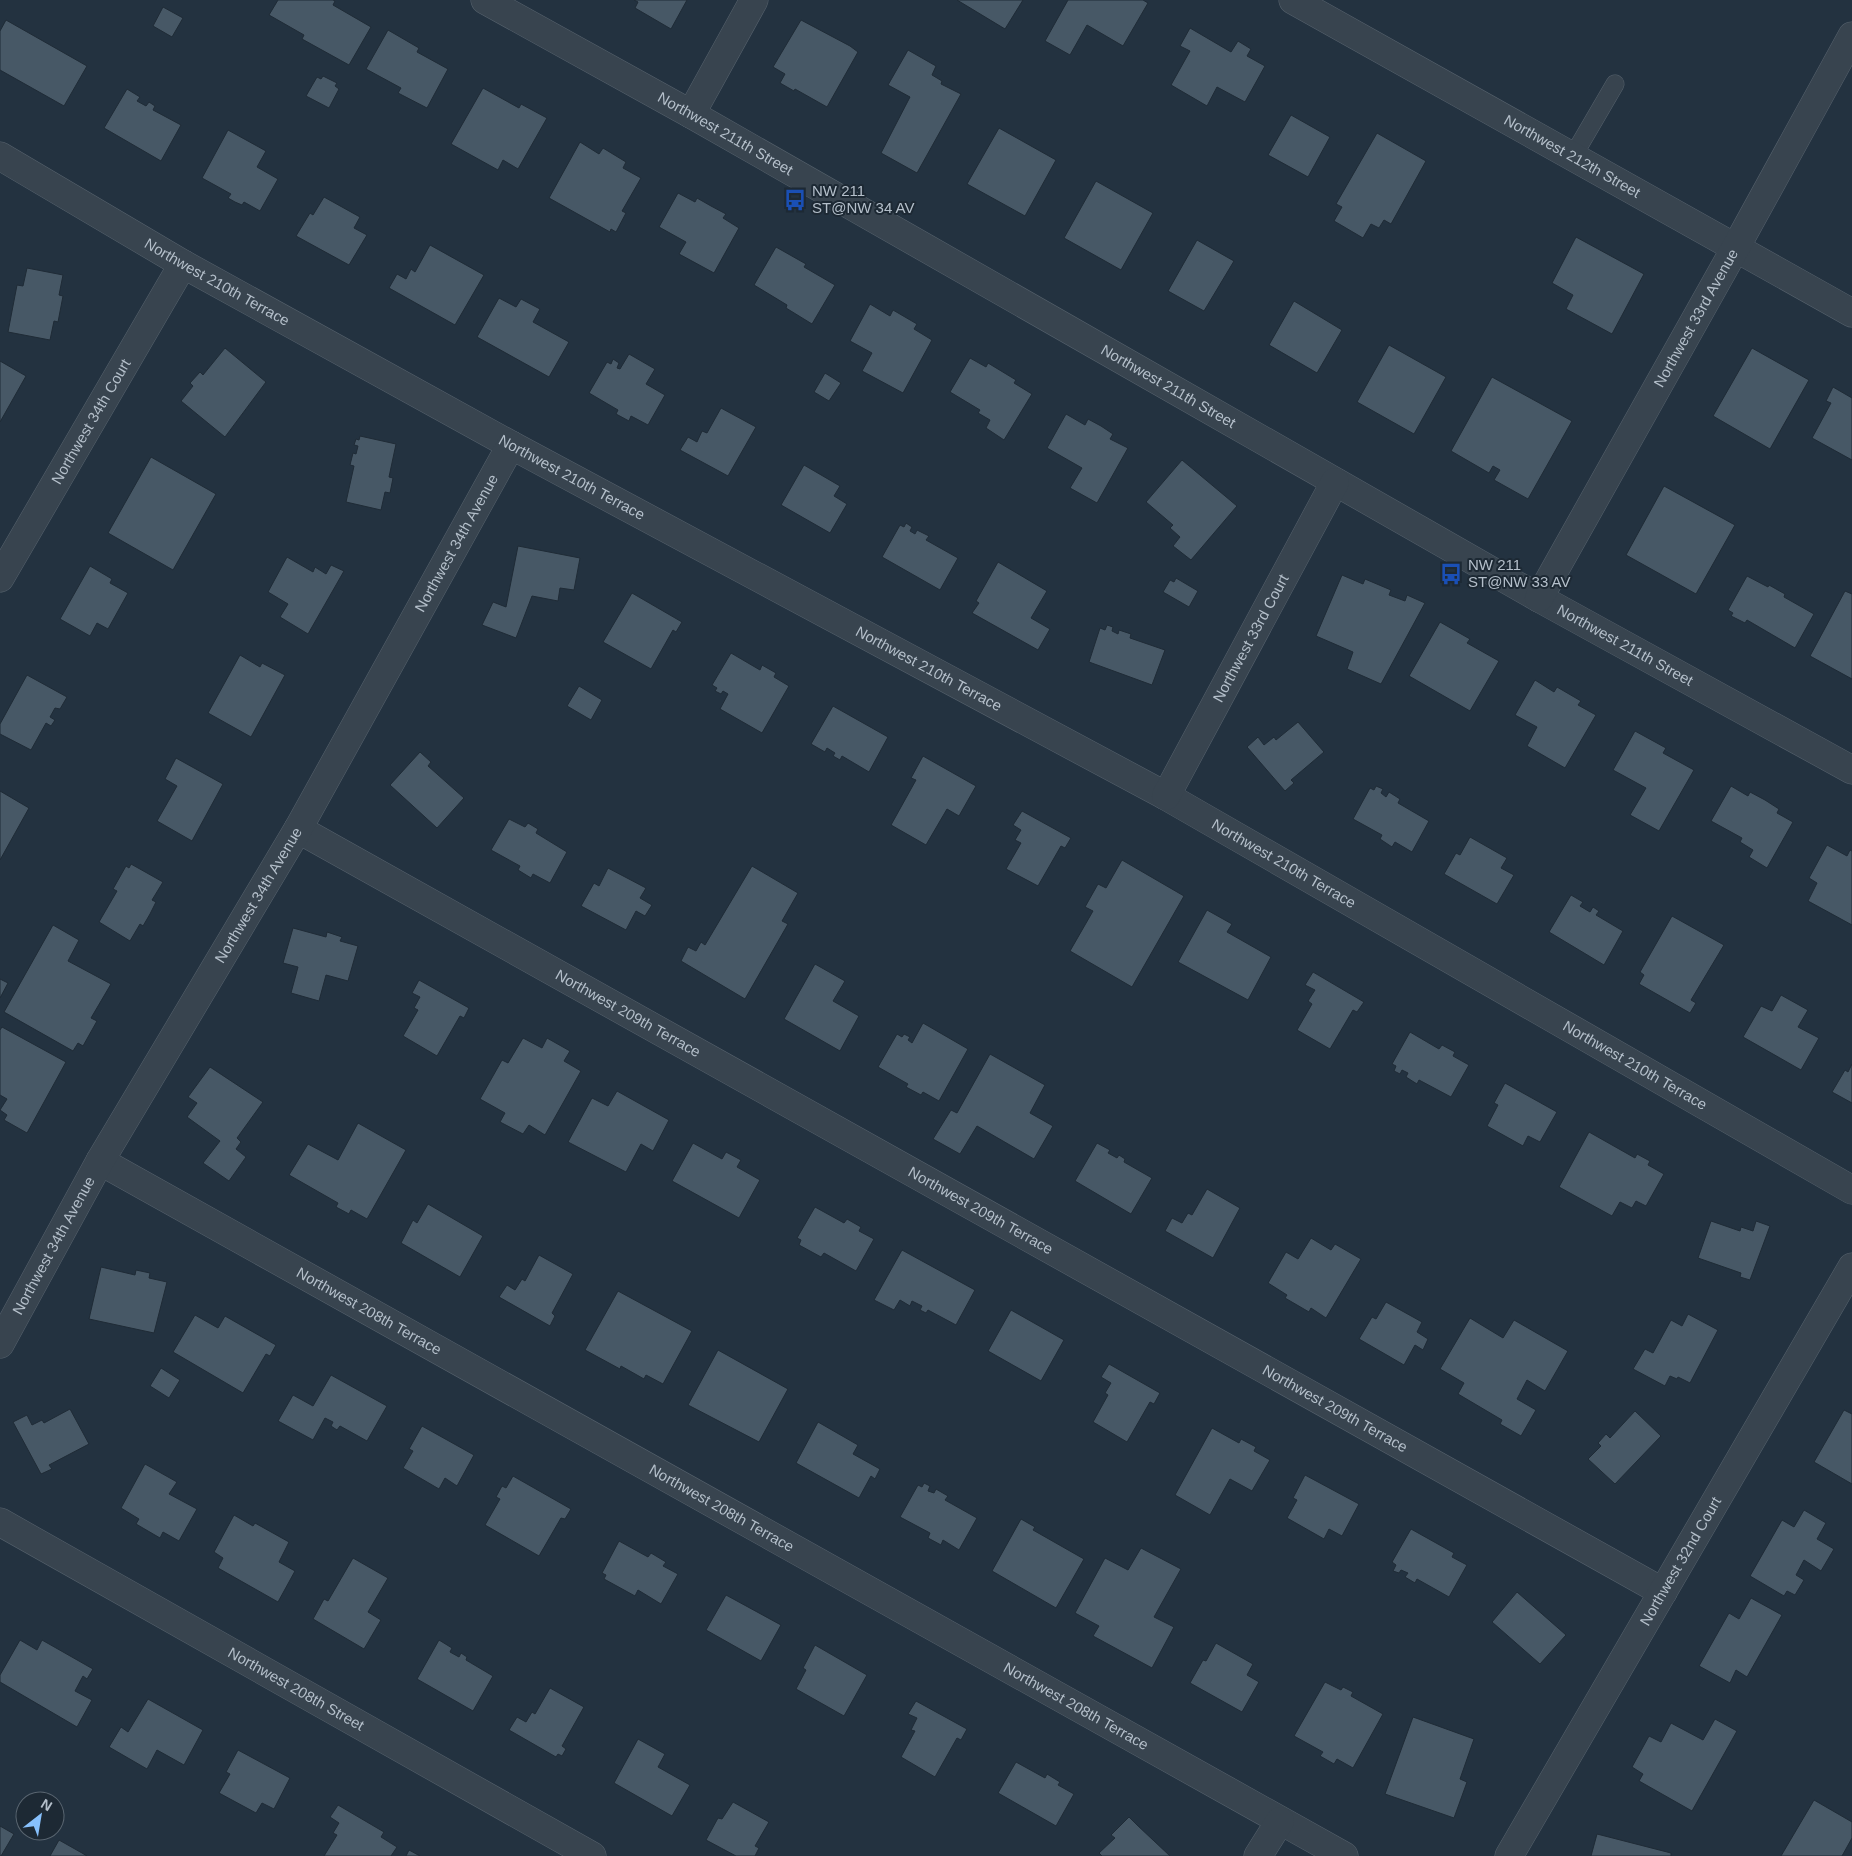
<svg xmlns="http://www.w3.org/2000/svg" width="1852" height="1856" viewBox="0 0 1852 1856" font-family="Helvetica,sans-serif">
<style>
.building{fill:#475866;stroke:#1f2b36}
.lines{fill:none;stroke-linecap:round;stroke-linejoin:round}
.service-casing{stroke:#56626d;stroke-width:19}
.minor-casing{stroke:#56626d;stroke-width:29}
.service{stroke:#38444f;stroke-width:18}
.minor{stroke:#38444f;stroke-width:28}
.labels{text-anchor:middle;stroke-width:4;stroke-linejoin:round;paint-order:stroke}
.street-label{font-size:15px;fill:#b4bfca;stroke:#1d2934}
.poi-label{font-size:15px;fill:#b4bfca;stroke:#1d2934;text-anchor:start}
</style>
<rect width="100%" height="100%" fill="#233240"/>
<path class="building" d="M278 0H333L335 1 333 5 371 27 349 65 302 39 304 35 269 15Z
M634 0H687L671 29 635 8 638 2Z
M957 0H1023L1005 29Z
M1068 0H1143L1148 3 1123 46 1087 25 1070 55 1045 41Z
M163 7 183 18 172 37 153 26Z
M6 20 87 66 64 106 0 70V31Z
M801 20 850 46 858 52 827 107 795 89 794 91 780 83 785 74 773 67Z
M1190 28 1231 52 1238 41 1251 49 1247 56 1265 66 1245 102 1217 87 1207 106 1171 85 1190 51 1180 46Z
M388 30 419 48 417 52 448 69 427 108 398 93 401 88 366 69Z
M908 50 936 66 932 75 942 81 941 84 961 94 917 173 881 153 910 97 888 85Z
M323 76 337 83 335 86 339 89 329 108 306 96 317 77 321 79Z
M483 88 519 108 521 104 547 118 518 169 503 160 498 170 451 144Z
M127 89 140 97 137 101 146 106 149 102 155 106 153 110 181 125 161 161 104 128Z
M1291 115 1330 137 1308 177 1268 155Z
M999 128 1056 160 1025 216 967 184Z
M228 130 266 151 257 167 278 179 260 211 244 202 242 205 235 202 228 198 231 194 202 178Z
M1377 133 1426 161 1391 224 1384 220 1379 228 1371 224 1363 238 1334 221 1342 207 1336 204Z
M580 142 599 154 603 148 626 162 623 168 641 178 622 211 626 213 616 232 611 229 610 232 549 198Z
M1096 181 1153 213 1121 270 1064 238Z
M678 193 695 202 697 198 711 206 726 214 723 218 739 228 714 273 679 254 686 242 659 227Z
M324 197 360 217 354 228 367 235 349 265 296 236 310 213 313 215Z
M1576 237 1644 274 1612 334 1566 309 1573 295 1552 283Z
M1197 240 1234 261 1204 311 1168 291Z
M430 245 484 275 455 325 389 288 397 274 406 279 411 269 415 272Z
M776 247 806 264 804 267 835 285 812 324 786 308 787 305 754 285Z
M27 268 63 275 59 295 63 296 58 322 54 321 50 340 8 332 17 285 23 286Z
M499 298 516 307 521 299 540 309 533 322 569 342 549 377 477 337Z
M1294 301 1342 330 1317 373 1269 345Z
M870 304 890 316 893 310 917 324 914 329 932 340 903 393 862 371 872 353 850 341Z
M1389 345 1446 377 1414 434 1357 402Z
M225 348 266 382 225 437 181 401 193 386 190 383 200 372 203 375Z
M1752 348 1809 380 1770 449 1713 416Z
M629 354 655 369 646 384 665 395 648 425 631 416 629 421 616 414 618 410 589 393 607 362 611 364 613 359 619 363 617 368 620 369Z
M970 358 986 367 988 363 1016 380 1014 383 1032 394 1004 440 986 428 990 420 978 413 980 410 950 392Z
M0 361 26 376 0 422Z
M825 373 841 383 829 401 814 392Z
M1492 377 1572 421 1528 499 1494 480 1500 470 1493 466 1489 473 1451 451Z
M1833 387 1852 398V460L1812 438 1831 403 1826 401Z
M721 408 756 427 728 476 680 450 688 437 697 442 702 431 707 433Z
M1066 414 1085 425 1088 419 1101 426 1113 434 1110 439 1128 448 1097 503 1070 488 1082 468 1047 448Z
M360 436 396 444 389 477 393 478 390 493 385 492 381 510 346 502 354 466 350 465 353 453 356 454 358 446 354 445 356 439 359 440Z
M151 457 216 494 173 570 108 533Z
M1182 460 1237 506 1191 560 1173 546 1180 537 1170 528 1173 525 1146 502Z
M804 465 840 486 834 496 847 504 830 533 781 505Z
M1664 486 1735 525 1696 594 1626 555Z
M906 523 912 527 910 531 915 534 917 530 929 536 926 540 958 558 940 590 882 557 900 525 904 527Z
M518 546 580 558 574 590 560 588 558 601 532 596 516 638 482 625 493 602 506 607Z
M287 557 313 572 315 567 326 574 331 565 344 571 308 634 280 617 288 604 268 592Z
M998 562 1047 591 1031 618 1050 629 1038 650 972 613 979 603 976 601Z
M90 566 112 579 110 583 128 593 108 629 97 623 90 636 60 619Z
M1342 575 1363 584 1365 579 1391 590 1389 595 1405 601 1407 595 1425 603 1381 684 1347 669 1353 652 1316 636Z
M1747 576 1768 587 1769 585 1785 594 1784 597 1814 614 1795 648 1747 620 1745 623 1731 616 1733 613 1728 610Z
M1176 578 1198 591 1189 607 1163 592 1170 580 1174 582Z
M1845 591 1852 594V679L1810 656Z
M632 593 682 622 676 632 673 630 651 669 603 642Z
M1440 622 1470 639 1467 643 1499 661 1470 711 1409 676Z
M1107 625 1113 627 1112 631 1118 634 1119 630 1131 634 1130 638 1165 650 1152 685 1089 662 1100 628 1105 630Z
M731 653 760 670 762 665 776 673 774 677 789 686 762 733 720 709 728 694 723 691 721 694 715 691 717 688 712 685Z
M240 655 260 667 262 663 285 675 251 737 208 713Z
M27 675 67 697 60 709 55 708 50 717 55 720 51 726 46 723 31 750 0 734V724Z
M1535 680 1554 692 1557 687 1581 701 1578 705 1596 715 1565 768 1527 746 1537 727 1515 715Z
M579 686 602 700 591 720 567 706Z
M833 706 888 737 869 772 842 756 840 760 833 756 835 753 827 748 825 752 811 744Z
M1298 722 1324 752 1291 780 1294 783 1285 791 1247 747 1258 737 1264 745 1274 737 1276 740Z
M1635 731 1666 748 1663 753 1694 770 1659 831 1630 815 1646 788 1613 770Z
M420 752 431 762 428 766 464 798 437 828 390 785Z
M923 756 976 786 959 816 947 809 926 845 891 825 916 780 911 778Z
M176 758 223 784 192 841 157 821 177 786 165 779Z
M1376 786 1383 789 1381 793 1386 797 1389 792 1400 799 1398 803 1429 821 1412 852 1395 842 1392 847 1380 839 1382 835 1353 819 1370 788 1374 790Z
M1731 786 1748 796 1750 792 1765 800 1779 809 1777 813 1793 822 1767 868 1749 857 1753 850 1740 842 1742 838 1711 821Z
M0 791 29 808 0 860Z
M1022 811 1071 838 1065 848 1061 846 1038 886 1006 869 1021 843 1015 840 1021 830 1013 825Z
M509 819 525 827 528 823 538 829 536 833 567 852 550 883 533 874 531 878 518 870 520 866 491 850Z
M1470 837 1507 858 1501 868 1514 875 1497 904 1444 874 1456 853 1460 855Z
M1827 845 1847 856 1850 850 1852 851V925L1808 901 1817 883 1809 878Z
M1122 860 1184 896 1132 987 1070 951 1093 911 1085 907 1098 884 1106 888Z
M131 864 163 882 152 900 156 902 150 914 143 926 140 924 130 941 99 922 117 891 113 889 126 866 129 868Z
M752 866 798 893 782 921 788 924 745 999 681 961 688 947 696 951 701 942 705 945Z
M608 868 646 888 640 898 652 905 645 916 636 911 626 930 581 906 594 883 599 886Z
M1571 895 1583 902 1580 906 1590 912 1593 907 1599 911 1596 915 1623 931 1604 965 1549 932Z
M1207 910 1232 924 1227 932 1271 957 1248 1000 1178 962Z
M1672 916 1724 945 1691 1000 1696 1003 1690 1013 1639 984 1644 975 1640 972Z
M53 925 79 940 68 961 111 984 91 1018 97 1021 83 1046 78 1043 73 1051 4 1012Z
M293 928 326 937 327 932 342 937 340 941 358 946 348 981 326 975 319 1001 291 993 298 967 283 963Z
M815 964 845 981 833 1001 859 1016 840 1051 784 1019Z
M1313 972 1364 1002 1357 1012 1353 1010 1330 1049 1297 1030 1312 1004 1308 1001 1315 990 1305 985Z
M0 979 8 983 0 998Z
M419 980 469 1008 464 1018 460 1016 437 1056 403 1036 418 1010 414 1008 420 997 412 993Z
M1781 995 1808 1010 1798 1027 1819 1038 1801 1070 1743 1037 1761 1006 1772 1011Z
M923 1023 968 1049 939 1101 923 1092 921 1095 906 1087 908 1084 878 1067 897 1034 902 1037 904 1034 910 1037 908 1040 912 1043Z
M2 1027 66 1062 27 1133 4 1120 7 1115 0 1110 7 1099 0 1095V1030Z
M1410 1032 1439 1049 1442 1045 1455 1052 1453 1056 1469 1065 1451 1097 1419 1080 1417 1084 1406 1077 1408 1073 1402 1070 1400 1074 1394 1071 1396 1066 1392 1064Z
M523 1038 542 1048 547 1038 570 1051 564 1061 581 1071 545 1135 529 1125 523 1134 500 1122 505 1113 480 1099 502 1060 508 1063Z
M990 1054 1045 1085 1030 1113 1053 1126 1034 1159 977 1126 960 1154 933 1139 951 1110 957 1113Z
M1852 1064V1103L1832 1092 1845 1070 1848 1072Z
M210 1067 263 1102 237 1138 241 1142 236 1149 246 1157 229 1181 203 1163 220 1141 187 1117 197 1103 188 1097Z
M1505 1083 1557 1112 1540 1142 1528 1136 1523 1146 1487 1126 1498 1105 1494 1103Z
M617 1091 669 1120 653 1151 641 1144 626 1172 568 1142 592 1098 608 1106Z
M358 1123 406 1150 367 1219 351 1210 349 1214 336 1207 338 1203 289 1175 308 1144 338 1160Z
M1589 1132 1635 1158 1637 1154 1650 1161 1648 1165 1664 1174 1646 1206 1636 1201 1632 1208 1620 1202 1612 1216 1559 1187Z
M693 1143 722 1159 726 1152 741 1160 737 1167 760 1180 739 1218 672 1181Z
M1097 1143 1110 1150 1108 1153 1117 1158 1119 1155 1125 1159 1124 1162 1152 1178 1131 1214 1075 1181Z
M1207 1189 1240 1208 1213 1258 1165 1231 1172 1218 1182 1223 1188 1213 1192 1215Z
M428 1204 483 1236 460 1277 401 1243 413 1220 417 1223Z
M815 1207 844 1223 847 1219 861 1227 859 1231 874 1239 856 1271 824 1253 821 1257 799 1245 801 1240 797 1238Z
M1711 1221 1740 1231 1741 1227 1753 1231 1756 1221 1770 1226 1750 1280 1740 1277 1741 1273 1698 1258Z
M1311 1238 1331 1250 1335 1244 1361 1259 1326 1318 1311 1308 1309 1312 1285 1298 1287 1295 1268 1283 1286 1252 1298 1259Z
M902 1250 975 1290 956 1325 928 1310 926 1313 920 1310 922 1306 912 1301 910 1306 900 1300 894 1310 874 1300Z
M539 1255 573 1274 552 1313 555 1316 550 1326 499 1297 507 1285 515 1290 522 1279 525 1281Z
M101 1267 135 1275 136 1270 150 1273 149 1278 167 1282 154 1333 89 1319Z
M618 1291 692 1331 663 1384 646 1375 644 1379 621 1366 620 1369 585 1350Z
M1386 1302 1422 1322 1417 1332 1428 1339 1423 1350 1415 1345 1404 1365 1359 1339 1372 1317 1376 1319Z
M1011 1310 1064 1340 1041 1381 988 1351Z
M1688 1314 1718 1330 1690 1383 1678 1377 1677 1379 1670 1376 1665 1386 1633 1369 1645 1349 1653 1353 1671 1320 1682 1326Z
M195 1315 218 1328 225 1316 276 1345 270 1356 266 1354 243 1393 173 1352Z
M1470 1318 1503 1338 1514 1320 1568 1351 1545 1391 1527 1380 1517 1399 1536 1410 1521 1436 1500 1424 1502 1420 1458 1394 1464 1383 1440 1369Z
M718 1350 788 1389 759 1442 688 1405Z
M1109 1364 1160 1393 1154 1404 1150 1402 1127 1442 1093 1422 1108 1395 1105 1393 1111 1383 1101 1377Z
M161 1368 180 1380 169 1398 150 1386Z
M331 1375 387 1406 367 1441 340 1426 337 1430 331 1426 333 1422 325 1418 313 1440 278 1421 293 1395 313 1406Z
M70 1409 89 1444 49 1465 52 1469 41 1474 13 1422 27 1415 32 1425 42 1420 44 1423Z
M1844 1410 1852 1414V1484L1814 1462Z
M1635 1411 1661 1436 1615 1484 1588 1459 1601 1446 1598 1443 1606 1434 1610 1438Z
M818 1422 858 1445 853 1454 880 1469 875 1479 871 1476 859 1498 796 1463Z
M422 1426 474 1455 457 1486 445 1478 439 1489 403 1468 413 1451 409 1449Z
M1212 1428 1239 1443 1241 1439 1256 1447 1254 1451 1270 1460 1252 1491 1230 1479 1210 1515 1175 1495Z
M145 1464 177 1482 169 1494 197 1509 179 1541 163 1532 160 1538 136 1524 139 1519 121 1508Z
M1305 1475 1359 1504 1342 1536 1329 1529 1324 1539 1287 1518 1297 1500 1293 1498Z
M513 1476 571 1509 565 1519 561 1518 539 1556 485 1525 500 1499 496 1497 502 1486 506 1488Z
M924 1483 930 1486 928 1491 934 1493 936 1489 948 1496 945 1500 977 1518 959 1550 943 1540 941 1545 928 1538 930 1533 900 1517 918 1485 922 1487Z
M1804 1510 1826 1523 1817 1539 1834 1549 1821 1571 1804 1560 1796 1575 1804 1580 1795 1595 1787 1591 1784 1596 1750 1576 1782 1520 1794 1527Z
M234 1515 253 1526 255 1523 289 1542 279 1562 295 1571 278 1602 218 1568 223 1558 214 1552Z
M1021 1519 1035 1527 1033 1530 1084 1559 1056 1608 992 1571Z
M1411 1529 1454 1553 1452 1557 1467 1565 1449 1597 1417 1579 1415 1583 1405 1577 1408 1573 1401 1570 1399 1573 1393 1571 1396 1565 1392 1562Z
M619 1541 648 1557 651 1553 666 1562 663 1566 678 1574 661 1604 638 1590 635 1596 604 1579 606 1575 602 1573Z
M1141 1548 1181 1569 1154 1617 1174 1627 1152 1668 1093 1636 1099 1626 1075 1613 1105 1558 1128 1570Z
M353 1558 388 1578 368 1612 381 1620 364 1649 313 1619 324 1599 328 1601Z
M1517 1592 1566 1635 1540 1664 1492 1622Z
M726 1595 781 1625 761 1661 706 1630Z
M1751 1598 1782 1615 1747 1677 1736 1670 1730 1683 1699 1666 1729 1613 1739 1619Z
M20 1640 37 1650 42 1640 93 1669 87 1679 83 1676 75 1691 92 1700 77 1727 0 1682V1675Z
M439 1640 452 1648 450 1652 459 1657 461 1653 467 1657 466 1660 493 1676 473 1711 417 1679Z
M1216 1643 1253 1664 1247 1675 1259 1682 1242 1712 1190 1683 1203 1660 1206 1661Z
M815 1645 867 1675 844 1716 796 1689 806 1670 803 1668Z
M1325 1682 1341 1690 1343 1687 1353 1692 1351 1696 1383 1714 1353 1768 1337 1759 1334 1764 1320 1756 1323 1752 1294 1736Z
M550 1688 584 1707 562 1746 566 1749 562 1756 558 1754 556 1757 509 1730 517 1717 526 1722 532 1712 535 1714Z
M148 1699 203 1730 184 1765 157 1750 147 1769 109 1747 121 1727 128 1732Z
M916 1701 967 1729 961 1740 957 1738 935 1777 901 1757 915 1731 911 1730 917 1718 908 1714Z
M1413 1717 1474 1739 1460 1779 1467 1782 1454 1818 1385 1794Z
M1715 1719 1737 1731 1692 1811 1639 1781 1643 1774 1632 1767 1649 1736 1661 1742 1671 1723 1703 1740Z
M638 1739 665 1754 658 1767 690 1785 672 1816 614 1783Z
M238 1750 290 1778 274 1809 262 1803 256 1813 219 1793 230 1774 226 1772Z
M1016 1762 1045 1778 1047 1774 1060 1782 1058 1785 1074 1794 1056 1826 998 1793Z
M1814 1800 1852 1822V1838L1842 1856H1781Z
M733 1802 769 1822 755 1846 759 1848 755 1856H736L706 1840 718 1818 722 1819Z
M338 1805 384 1832 381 1837 397 1847 391 1856H324L337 1835 333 1833 339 1823 330 1817Z
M1129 1817 1137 1825 1170 1856H1102L1099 1853 1115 1838 1111 1835Z
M0 1826 14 1834 1 1856H0Z
M1597 1834 1671 1853V1856H1591Z
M59 1840 82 1853 87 1856H50Z
M409 1850 420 1856H406Z"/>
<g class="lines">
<g class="service-casing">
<path id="service" d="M1573 156 1615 84"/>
</g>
<g class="minor-casing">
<g id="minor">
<path id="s1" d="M485 0 691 114 1539 598 1852 770"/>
<path id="s2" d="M1293 0 1852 313"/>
<path d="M691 114 754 0"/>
<path id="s3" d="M0 156 183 264 511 445 1166 796 1852 1190"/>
<path id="s4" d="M0 578 183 264"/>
<path id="s5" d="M1539 598 1736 247 1852 36"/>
<path id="s6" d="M1166 796 1335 482"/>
<path id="s7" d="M298 829 1663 1592"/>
<path id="s8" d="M100 1161 1344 1856"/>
<path id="s9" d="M0 1344 100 1161 298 829 511 445"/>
<path id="s10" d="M0 1522 592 1856"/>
<path d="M1258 1856 1280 1821"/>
<path id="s11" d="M1509 1856 1852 1267"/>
</g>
</g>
<use href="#service" class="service"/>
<use href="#minor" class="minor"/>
</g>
<defs>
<g id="bus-bare" transform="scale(1.725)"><path d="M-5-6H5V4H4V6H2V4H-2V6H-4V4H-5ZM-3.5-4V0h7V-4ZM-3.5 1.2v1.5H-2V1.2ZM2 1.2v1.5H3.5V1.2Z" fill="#1a4fb4" stroke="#1d2934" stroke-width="2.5" paint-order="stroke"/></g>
</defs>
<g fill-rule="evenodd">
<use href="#bus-bare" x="795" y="200"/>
<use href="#bus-bare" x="1451" y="574"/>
</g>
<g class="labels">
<g class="street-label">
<text dy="5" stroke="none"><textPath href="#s1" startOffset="275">Northwest 211th Street</textPath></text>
<text dy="5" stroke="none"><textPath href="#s2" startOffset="320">Northwest 212th Street</textPath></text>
<text dy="5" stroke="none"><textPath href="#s3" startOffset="251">Northwest 210th Terrace</textPath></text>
<text dy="5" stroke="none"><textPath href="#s5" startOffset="321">Northwest 33rd Avenue</textPath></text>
<text dy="5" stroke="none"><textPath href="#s1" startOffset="785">Northwest 211th Street</textPath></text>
<text dy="5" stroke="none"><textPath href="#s4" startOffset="181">Northwest 34th Court</textPath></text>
<text dy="5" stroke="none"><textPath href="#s3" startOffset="656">Northwest 210th Terrace</textPath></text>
<text dy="5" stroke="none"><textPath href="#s9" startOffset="922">Northwest 34th Avenue</textPath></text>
<text dy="5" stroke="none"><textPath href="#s6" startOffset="179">Northwest 33rd Court</textPath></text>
<text dy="5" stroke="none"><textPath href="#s1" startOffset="1310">Northwest 211th Street</textPath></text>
<text dy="5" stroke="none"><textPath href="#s3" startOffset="1061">Northwest 210th Terrace</textPath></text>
<text dy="5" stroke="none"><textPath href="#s3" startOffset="1466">Northwest 210th Terrace</textPath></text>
<text dy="5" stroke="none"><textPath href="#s9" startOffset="518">Northwest 34th Avenue</textPath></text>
<text dy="5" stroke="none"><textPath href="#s7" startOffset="378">Northwest 209th Terrace</textPath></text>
<text dy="5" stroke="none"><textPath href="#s3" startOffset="1871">Northwest 210th Terrace</textPath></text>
<text dy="5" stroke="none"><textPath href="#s7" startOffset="782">Northwest 209th Terrace</textPath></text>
<text dy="5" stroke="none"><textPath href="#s9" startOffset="112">Northwest 34th Avenue</textPath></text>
<text dy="5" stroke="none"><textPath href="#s8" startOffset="308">Northwest 208th Terrace</textPath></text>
<text dy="5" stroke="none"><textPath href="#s7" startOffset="1188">Northwest 209th Terrace</textPath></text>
<text dy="5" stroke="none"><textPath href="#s8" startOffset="712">Northwest 208th Terrace</textPath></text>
<text dy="5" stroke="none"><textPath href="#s11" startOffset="341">Northwest 32nd Court</textPath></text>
<text dy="5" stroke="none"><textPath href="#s10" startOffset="340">Northwest 208th Street</textPath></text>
<text dy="5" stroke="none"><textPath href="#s8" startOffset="1118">Northwest 208th Terrace</textPath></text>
</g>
<g class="poi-label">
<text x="812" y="196">NW 211<tspan x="812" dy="17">ST@NW 34 AV</tspan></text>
<text x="1468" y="570">NW 211<tspan x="1468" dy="17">ST@NW 33 AV</tspan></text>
</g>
</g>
<g transform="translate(40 1816) rotate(31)"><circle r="24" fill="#1d2934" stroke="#596570"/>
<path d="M0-4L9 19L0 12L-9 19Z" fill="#87c0fc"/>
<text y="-8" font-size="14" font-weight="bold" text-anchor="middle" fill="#b4bfca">N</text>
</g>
</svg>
